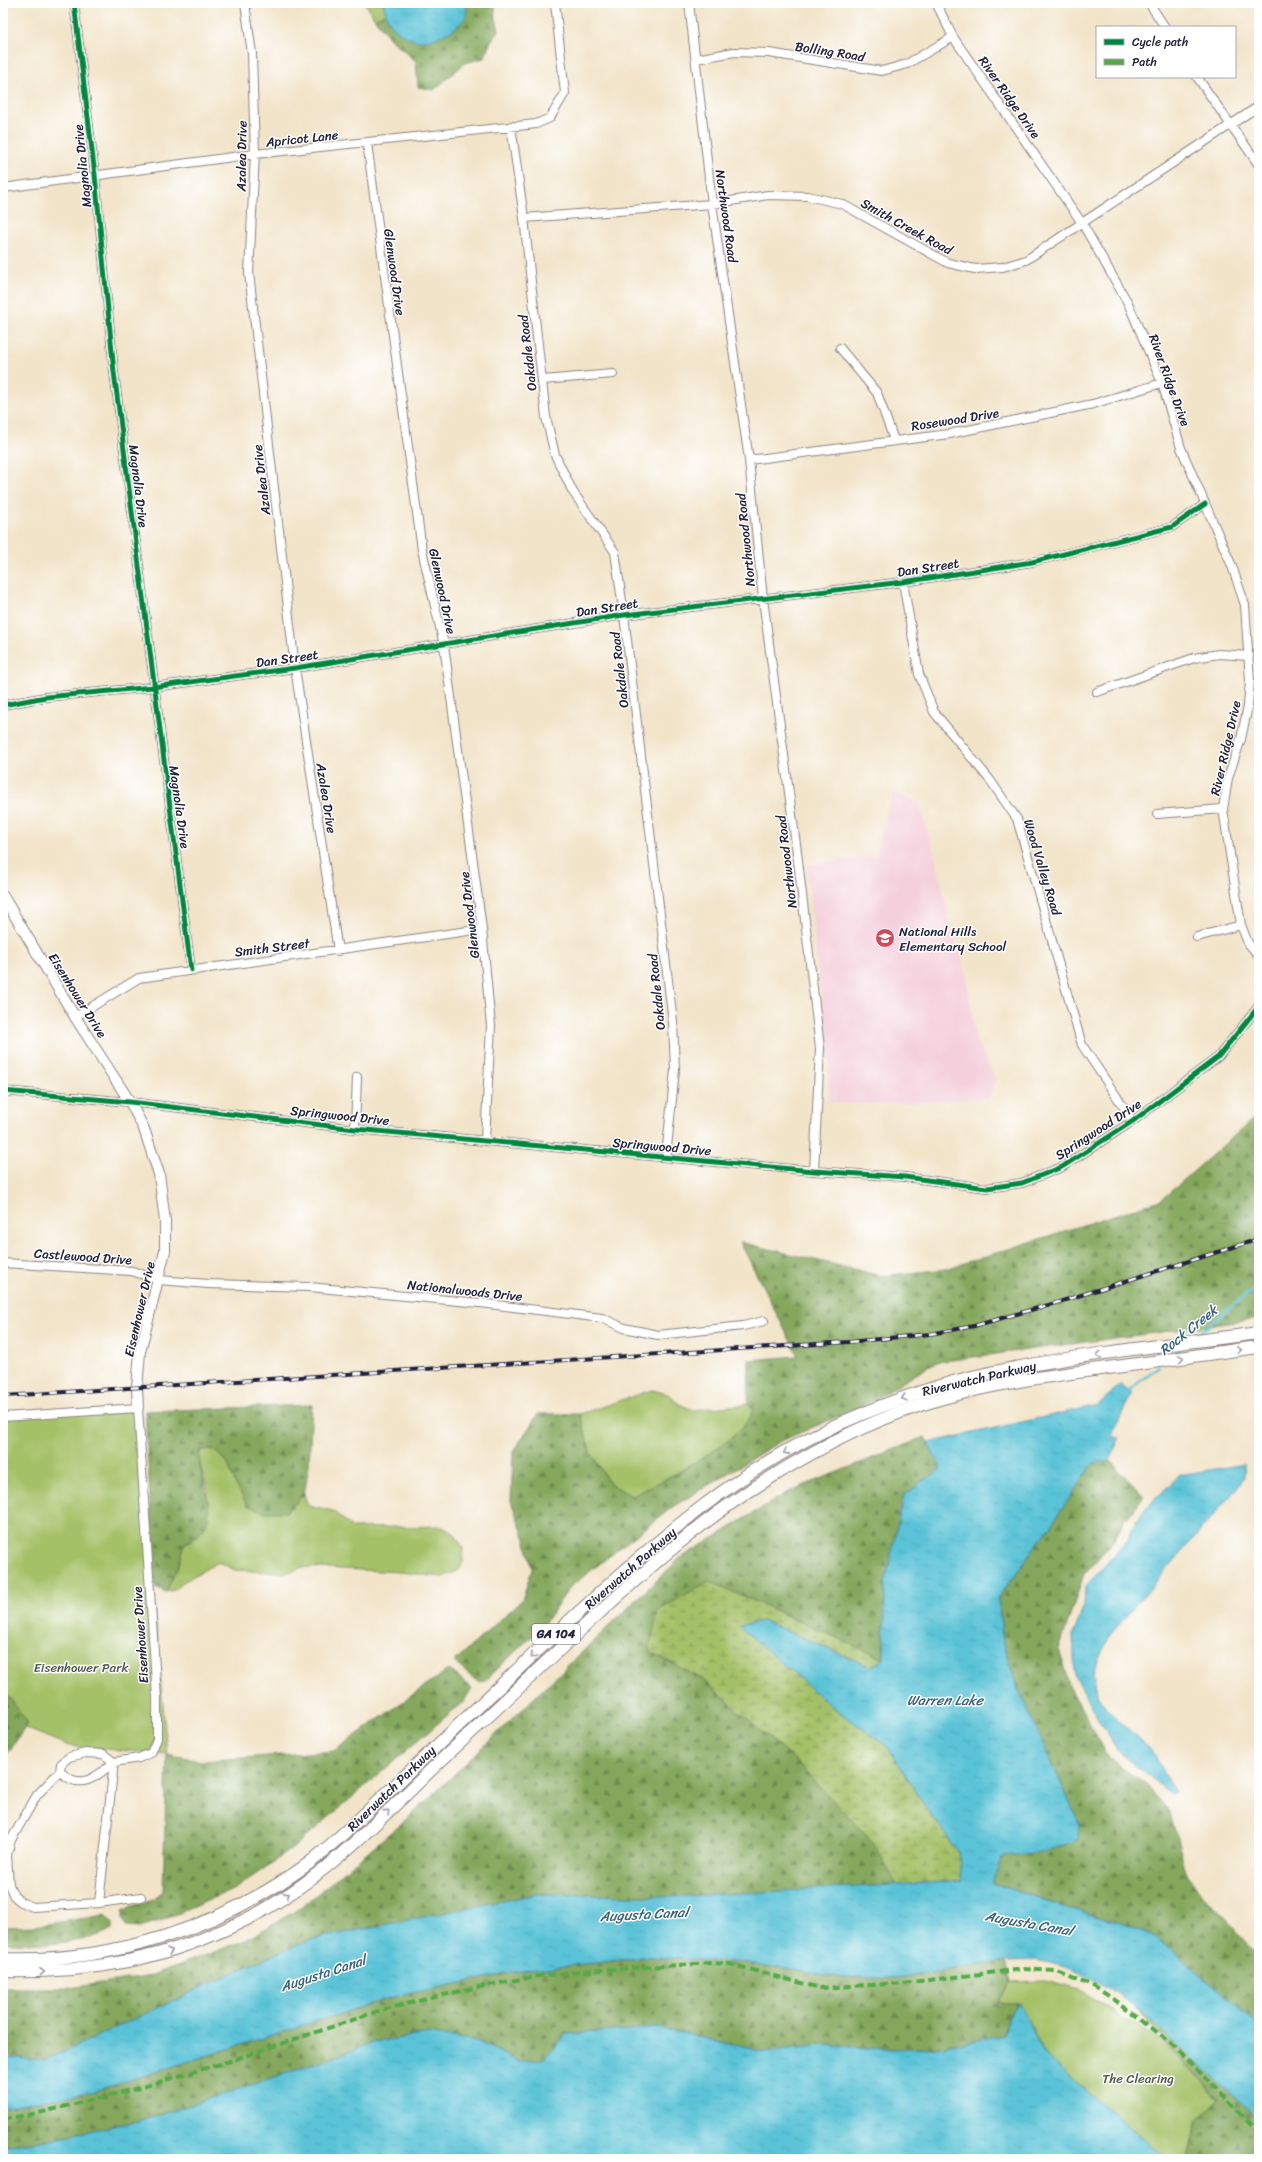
<svg xmlns="http://www.w3.org/2000/svg" width="1262" height="2162" viewBox="0 0 1262 2162" font-family="Sriracha,sans-serif">
<style>
.built{fill:#f4cfdc}
.green{fill:#a5c168;stroke:#647252}
.forest{fill:url(#forest-firs);stroke:#53644c}
.wetland{fill:url(#wetland-marsh);stroke:#647252}
.water{fill:url(#water-ripples);stroke:#3e7289}
.lines{fill:none;stroke-linecap:round;stroke-linejoin:round}
.stream{stroke:#5ac3d7;stroke-width:2.5}
.minor-casing{stroke:#8a8382;stroke-width:10}
.tertiary-casing{stroke:#8a8382;stroke-width:12}
.primary-casing{stroke:#8a8382;stroke-width:14}
.minor{stroke:#fff;stroke-width:8}
.tertiary{stroke:#fff;stroke-width:10}
.primary{stroke:#fff;stroke-width:12}
.rail-casing{stroke:#22223b;stroke-width:4}
.rail{stroke:#fff;stroke-width:2.5;stroke-dasharray:8;stroke-linecap:butt}
.quiet{stroke:#53aa46;stroke-width:4;stroke-dasharray:8 4;stroke-linecap:butt}
.cycleway-casing{stroke:#fff;stroke-width:8}
.cycleway{stroke:#00873e;stroke-width:5}
.oneway{stroke:#9c9ca7}
.labels{text-anchor:middle;stroke-width:3;stroke-linejoin:round;paint-order:stroke}
.shield{fill:#fff;stroke:#646476;stroke-width:1}
.shield-label{font-size:12px;font-weight:bold;fill:#22223b}
.street-label{font-size:13px;fill:#22223b;stroke:#fff}
.poi-label{font-size:13px;fill:#22223b;stroke:#fff;text-anchor:start}
.park-label{font-size:13px;fill:#505a4b;stroke:#fff}
.water-label{font-size:14px;font-style:italic;fill:#386279;stroke:#fff}
</style>
<defs>
<pattern id="forest-firs" width="22" height="20" patternUnits="userSpaceOnUse"><rect width="22" height="20" fill="#84a75c"/><path d="M5 1l3.5 6h-7zM16 11l3.5 6h-7z" fill="#6c884d"/></pattern>
<pattern id="wetland-marsh" width="20" height="14" patternUnits="userSpaceOnUse"><rect width="20" height="14" fill="#a5c168"/><path d="M1 5h8M5 5V1M11 12h8M15 12V8" fill="none" stroke="#869c57"/></pattern>
<pattern id="water-ripples" width="26" height="14" patternUnits="userSpaceOnUse"><rect width="26" height="14" fill="#5ac3d7"/><path d="M2 4q2-2 4 0t4 0M15 11q2-2 4 0t4 0" fill="none" stroke="#4ea7b9"/></pattern>
</defs>
<rect width="100%" height="100%" fill="#fff"/>
<filter id="ink" filterUnits="userSpaceOnUse"><feTurbulence type="fractalNoise" baseFrequency=".025" numOctaves="2"/><feDisplacementMap in="SourceGraphic" scale="8" xChannelSelector="R" yChannelSelector="G"/><feConvolveMatrix kernelMatrix="1 2 1 2 8 2 1 2 1" color-interpolation-filters="sRGB"/></filter>
<filter id="wash" filterUnits="userSpaceOnUse"><feTurbulence type="fractalNoise" baseFrequency=".012" numOctaves="4" result="noise"/><feDisplacementMap in="SourceGraphic" scale="16" xChannelSelector="R" yChannelSelector="G"/><feGaussianBlur stdDeviation="0.9" result="paint"/><feColorMatrix in="noise" values="0 0 0 0 0 0 0 0 0 0 0 0 0 0 0 0 0 1.4 0 .05"/><feComposite in="paint" operator="in"/></filter>
<g filter="url(#wash)">
<rect width="100%" height="100%" fill="#f2e4c9"/>
<path class="built" d="M893 794H899L918 802 934 851 950 925 966 970 975 1039 996 1080 989 1098 886 1104 829 1103V1062L806 865 875 856Z"/>
<path class="green" d="M365 3H383L386 13 375 19Z
M652 1390 668 1394 679 1404 693 1410 748 1404 754 1409C745 1442 663 1480 632 1496L610 1484 590 1452 580 1414Z
M138 1408 167 1754 69 1746 13 1723 3 1733V1416Z
M213 1449 228 1464 235 1483 286 1512 304 1495 308 1505 333 1511 353 1528 439 1526 454 1533 463 1548V1562L458 1571 442 1577 400 1572 303 1567 286 1573 235 1570 218 1562 183 1582 174 1590 166 1592 179 1564 185 1543 197 1538 208 1492 199 1462 200 1450Z
M1045 1981 1080 1990 1167 2045 1219 2099 1197 2120 1188 2159H1168L1045 2056 1032 2027 997 2003 1011 1982Z"/>
<path class="forest" d="M466 3H495V15L499 30 491 41 484 58 465 63 434 90 418 87 416 61 390 39 375 19 386 13C392 29 403 35 419 41L466 15Z
M1259 1114V1319L936 1362 869 1403 779 1442 671 1508 570 1587 543 1625 485 1681 478 1682 456 1664V1660L522 1600 532 1569 526 1542 511 1501 513 1452 538 1414H580L590 1452 610 1484 632 1496C663 1480 745 1442 754 1409L748 1404 749 1360 798 1356 740 1242 882 1276 946 1269 1161 1200Z
M312 1405 309 1465 304 1495 286 1512H264L247 1505 235 1483 228 1464 213 1449 200 1450C195 1484 231 1522 185 1543L179 1564 166 1592 155 1587 145 1411Z
M925 1437 941 1469 885 1584 884 1659 709 1581 649 1651 702 1679 797 1762 873 1843 897 1885 672 1897 537 1894 314 1939 263 1959 46 2060 3 2057V1988H70L152 1975 246 1940 302 1907 417 1810 679 1559 788 1492Z
M1110 1461 1144 1496 1125 1520 1112 1543 1084 1574 1059 1649 1069 1686 1105 1751 1118 1765 1145 1784 1170 1812 1187 1876 1259 1956V2027L1208 1980 1151 1934 992 1883 1002 1857 1033 1854 1080 1825 1017 1686 1003 1644 998 1598 1047 1531 1093 1462Z
M449 1669 472 1688 464 1701 292 1849 235 1889 163 1920 140 1927 126 1926 123 1919V1911L132 1906 154 1900 163 1890 167 1754 202 1761 334 1751Z
M3 1689 28 1723 3 1761Z
M105 1915 112 1922V1929C84 1946 35 1944 3 1943V1927L34 1926Z
M649 1957 748 1963 845 1978H898L1006 1961 1011 1982 997 2003H1019L1009 2015 1004 2035 928 2048 884 2049 822 2045 765 2052 659 2028 566 2034 545 2059 517 2061 477 2041 431 2034 373 2042 321 2062 147 2119 41 2141 3 2146V2108L92 2092 393 1997 520 1971Z
M1133 2004 1259 2120V2159H1188L1197 2120 1219 2098 1167 2045Z"/>
<path class="wetland" d="M709 1581 884 1659 871 1667 763 1621 830 1705 888 1747 926 1808 958 1851 962 1881 897 1885 873 1843 797 1762 702 1679 649 1651 658 1611Z"/>
<path class="water" d="M383 3H466C466 6 467 12 466 15 462 29 432 42 419 41 409 40 396 31 390 23 386 18 385 9 383 3Z
M1121 1384 1132 1393 1112 1435 1119 1438 1110 1461 1093 1463 1047 1531 998 1598 1003 1644 1017 1686 1080 1825 1078 1840 1033 1854 1002 1857 992 1883 1151 1934 1208 1980 1259 2027V2120L1133 2004 1095 1980 1066 1967 1036 1960 1006 1961 898 1978H845L748 1963 649 1957 520 1971 393 1997 92 2092 3 2108V2057L46 2060 263 1959 314 1939 537 1894 672 1897 962 1881 958 1851 926 1808 888 1747 830 1705 739 1626 763 1621 871 1667 884 1659 885 1584 904 1495 941 1469 928 1443 1098 1405Z
M1244 1464 1245 1479 1110 1635 1093 1672 1098 1697 1112 1715 1151 1749 1175 1792 1172 1795 1116 1749 1075 1676 1073 1634 1084 1605 1085 1587 1125 1543 1136 1521 1152 1502 1180 1475Z
M1019 2003 1045 2056 1168 2159H3V2146L41 2141 147 2119 321 2062 373 2042 432 2034 477 2041 517 2061 545 2059 566 2034 659 2028 765 2052 822 2045 884 2049 928 2048 1004 2035 1009 2015Z"/>
<g class="lines">
<path class="stream" d="M1196 1336 1259 1285
M1174 1354 1183 1347
M1127 1392 1159 1366"/>
</g>
</g>
<g filter="url(#ink)">
<g class="lines">
<g class="minor-casing">
<path id="minor" d="M74 3 95 175 114 372 191 970
M245 3 252 54 255 154 249 273 295 668 338 951
M689 3 712 204 749 460 763 599 797 852 820 1048 814 1171
M936 3 953 37 1082 223 1128 303 1162 383 1181 448 1232 566 1245 605 1250 681 1248 706 1241 739 1228 778 1223 809 1241 925 1248 943 1259 956
M1149 3 1165 27
M696 59 734 52 769 53 882 71 907 64 953 37
M1197 77 1259 165
M511 126 524 218 546 417 555 455 573 492 615 552 624 615 673 1022 675 1070 666 1157
M367 143 422 550 444 645 482 929 491 1026 485 1140
M3 188 255 154 536 124 550 118 565 93 555 3
M524 218 712 204 768 195 808 196 842 204 948 263 975 269 1003 267 1026 260 1259 106
M840 348 877 393 894 440
M543 380 613 374
M749 460 949 434 1093 404 1162 383
M903 582 919 674 934 712 990 780 1017 819 1082 1045 1133 1121
M1097 692 1194 658 1219 654 1249 656
M3 705 46 697 153 687 295 668 624 615 903 582 1032 562 1172 527 1205 504
M1157 814 1223 809
M1197 937 1241 925
M75 1017 139 978 482 929
M3 1091 130 1102 355 1129 814 1171 905 1177 987 1188 1022 1183 1062 1167 1133 1121 1218 1057 1259 1006
M355 1129 357 1077
M3 1263 132 1271 159 1280 208 1284 309 1287 480 1303 602 1318 624 1328 658 1335 743 1326 764 1321
M3 1417 138 1408 157 1698V1739L151 1753 139 1758 114 1762
M114 1762 103 1754 86 1753 69 1757 61 1764 60 1771 37 1795 11 1840 7 1855 9 1885 14 1896 21 1902 33 1907 99 1903 141 1897
M60 1771C79 1792 97 1777 114 1762
M99 1903 114 1762"/>
</g>
<g class="tertiary-casing">
<path id="tertiary" d="M3 896 75 1017 130 1102 144 1129 159 1174 165 1221V1251L140 1352 137 1388 138 1408"/>
</g>
<g class="primary-casing">
<path id="primary" d="M3 1959C112 1963 220 1928 308 1864 324 1852 339 1837 354 1824 420 1762 486 1699 552 1637 646 1550 741 1462 862 1414 908 1395 957 1379 1005 1370 1089 1353 1175 1344 1259 1333
M3 1971C93 1973 169 1959 249 1918 321 1881 377 1822 435 1766 486 1718 537 1670 589 1622 645 1571 700 1521 765 1481 820 1446 880 1416 943 1398 998 1382 1057 1375 1115 1367 1163 1361 1211 1353 1259 1347"/>
</g>
<use href="#minor" class="minor"/>
<use href="#tertiary" class="tertiary"/>
<use href="#primary" class="primary"/>
<g class="rail-casing">
<path id="rail" d="M3 1396 849 1342 930 1334 974 1326 1059 1302 1259 1239"/>
</g>
<use href="#rail" class="rail"/>
<path class="quiet" d="M3 2119 39 2113 139 2088 230 2061 385 2009 469 1989 532 1977 582 1971 712 1963 730 1964 820 1988 903 1983 1024 1969 1055 1971 1095 1987 1136 2014 1163 2036 1194 2066 1259 2133"/>
<g class="cycleway-casing">
<path id="cycleway" d="M74 3 95 175 114 372 191 970
M3 705 46 697 153 687 295 668 624 615 903 582 1032 562 1172 527 1205 504
M3 1091 130 1102 355 1129 814 1171 905 1177 987 1188 1022 1183 1062 1167 1133 1121 1218 1057 1259 1006"/>
</g>
<use href="#cycleway" class="cycleway"/>
</g>
<defs><path id="oneway-chevron" d="M-2-3.5L2.5 0L-2 3.5" fill="none" stroke-width="1.6" stroke-linecap="round" stroke-linejoin="round"/></defs>
<g class="oneway">
<use href="#oneway-chevron" transform="translate(1239 1350) rotate(-7)"/>
<use href="#oneway-chevron" transform="translate(1099 1355) rotate(172)"/>
<use href="#oneway-chevron" transform="translate(1181 1358) rotate(-8)"/>
<use href="#oneway-chevron" transform="translate(904 1398) rotate(161)"/>
<use href="#oneway-chevron" transform="translate(786 1452) rotate(152)"/>
<use href="#oneway-chevron" transform="translate(533 1656) rotate(137)"/>
<use href="#oneway-chevron" transform="translate(387 1812) rotate(-44)"/>
<use href="#oneway-chevron" transform="translate(287 1895) rotate(-33)"/>
<use href="#oneway-chevron" transform="translate(170 1951) rotate(-18)"/>
<use href="#oneway-chevron" transform="translate(42 1972) rotate(-2)"/>
</g>
</g>
<defs>
<g id="school-disc" transform="scale(1)"><circle r="9.5" fill="#d1495b" stroke="#fff"/><path d="M0-5L7-2L0 1L-7-2ZM-4 1L0 2.5L4 1V4Q0 6-4 4Z" fill="#fff"/></g>
</defs>
<g fill-rule="evenodd">
<use href="#school-disc" x="885" y="938"/>
</g>
<g class="labels">
<rect class="shield" x="532" y="1624" width="48" height="20" rx="3"/>
<g class="shield-label">
<text x="556" y="1638">GA 104</text>
</g>
<g class="street-label">
<text transform="translate(830 51) rotate(9)" y="5">Bolling Road</text>
<text transform="translate(1010 97) rotate(55)" y="5">River Ridge Drive</text>
<text transform="translate(302 138) rotate(-6)" y="5">Apricot Lane</text>
<text transform="translate(241 156) rotate(-89)" y="5">Azalea Drive</text>
<text transform="translate(82 166) rotate(-96)" y="5">Magnolia Drive</text>
<text transform="translate(727 216) rotate(82)" y="5">Northwood Road</text>
<text transform="translate(907 226) rotate(29)" y="5">Smith Creek Road</text>
<text transform="translate(395 272) rotate(82)" y="5">Glenwood Drive</text>
<text transform="translate(527 353) rotate(-97)" y="5">Oakdale Road</text>
<text transform="translate(1170 380) rotate(70)" y="5">River Ridge Drive</text>
<text transform="translate(955 419) rotate(-9)" y="5">Rosewood Drive</text>
<text transform="translate(261 480) rotate(-97)" y="5">Azalea Drive</text>
<text transform="translate(139 486) rotate(83)" y="5">Magnolia Drive</text>
<text transform="translate(745 540) rotate(-96)" y="5">Northwood Road</text>
<text transform="translate(928 567) rotate(-9)" y="5">Dan Street</text>
<text transform="translate(443 591) rotate(78)" y="5">Glenwood Drive</text>
<text transform="translate(607 607) rotate(-9)" y="5">Dan Street</text>
<text transform="translate(287 658) rotate(-8)" y="5">Dan Street</text>
<text transform="translate(619 670) rotate(-97)" y="5">Oakdale Road</text>
<text transform="translate(1225 748) rotate(-77)" y="5">River Ridge Drive</text>
<text transform="translate(327 798) rotate(81)" y="5">Azalea Drive</text>
<text transform="translate(180 807) rotate(82)" y="5">Magnolia Drive</text>
<text transform="translate(786 862) rotate(-97)" y="5">Northwood Road</text>
<text transform="translate(1043 867) rotate(73)" y="5">Wood Valley Road</text>
<text transform="translate(469 915) rotate(-97)" y="5">Glenwood Drive</text>
<text transform="translate(272 947) rotate(-7)" y="5">Smith Street</text>
<text transform="translate(656 992) rotate(-96)" y="5">Oakdale Road</text>
<text transform="translate(78 995) rotate(58)" y="5">Eisenhower Drive</text>
<text transform="translate(340 1115) rotate(6)" y="5">Springwood Drive</text>
<text transform="translate(1098 1129) rotate(-33)" y="5">Springwood Drive</text>
<text transform="translate(662 1146) rotate(5)" y="5">Springwood Drive</text>
<text transform="translate(83 1256) rotate(4)" y="5">Castlewood Drive</text>
<text transform="translate(465 1290) rotate(6)" y="5">Nationalwoods Drive</text>
<text transform="translate(139 1309) rotate(-77)" y="5">Eisenhower Drive</text>
<text transform="translate(979 1378) rotate(-13)" y="5">Riverwatch Parkway</text>
<text transform="translate(630 1568) rotate(-41)" y="5">Riverwatch Parkway</text>
<text transform="translate(140 1635) rotate(-94)" y="5">Eisenhower Drive</text>
<text transform="translate(391 1788) rotate(-44)" y="5">Riverwatch Parkway</text>
</g>
<g class="poi-label">
<text x="899" y="936">National Hills<tspan x="899" dy="15">Elementary School</tspan></text>
</g>
<g class="park-label">
<text x="81" y="1672">Eisenhower Park</text>
<text x="1138" y="2083">The Clearing</text>
</g>
<g class="water-label">
<text transform="translate(1188 1330) rotate(-39)" y="5">Rock Creek</text>
<text x="945" y="1705">Warren Lake</text>
<text transform="translate(644 1914) rotate(-3)" y="5">Augusta Canal</text>
<text transform="translate(1029 1923) rotate(10)" y="5">Augusta Canal</text>
<text transform="translate(323 1973) rotate(-18)" y="5">Augusta Canal</text>
</g>
</g>
<rect width="1262" height="2162" fill="none" stroke="#fff" stroke-width="16"/>
<rect x="1096" y="26" width="140" height="52" fill="#ffffff" stroke="#a7a7b1"/>
<rect x="1104" y="39" width="20" height="6" fill="#00873e" stroke="#a7a7b1"/>
<text x="1132" y="46" font-size="12" fill="#22223b">Cycle path</text>
<rect x="1104" y="59" width="20" height="6" fill="#53aa46" stroke="#a7a7b1"/>
<text x="1132" y="66" font-size="12" fill="#22223b">Path</text>
</svg>
